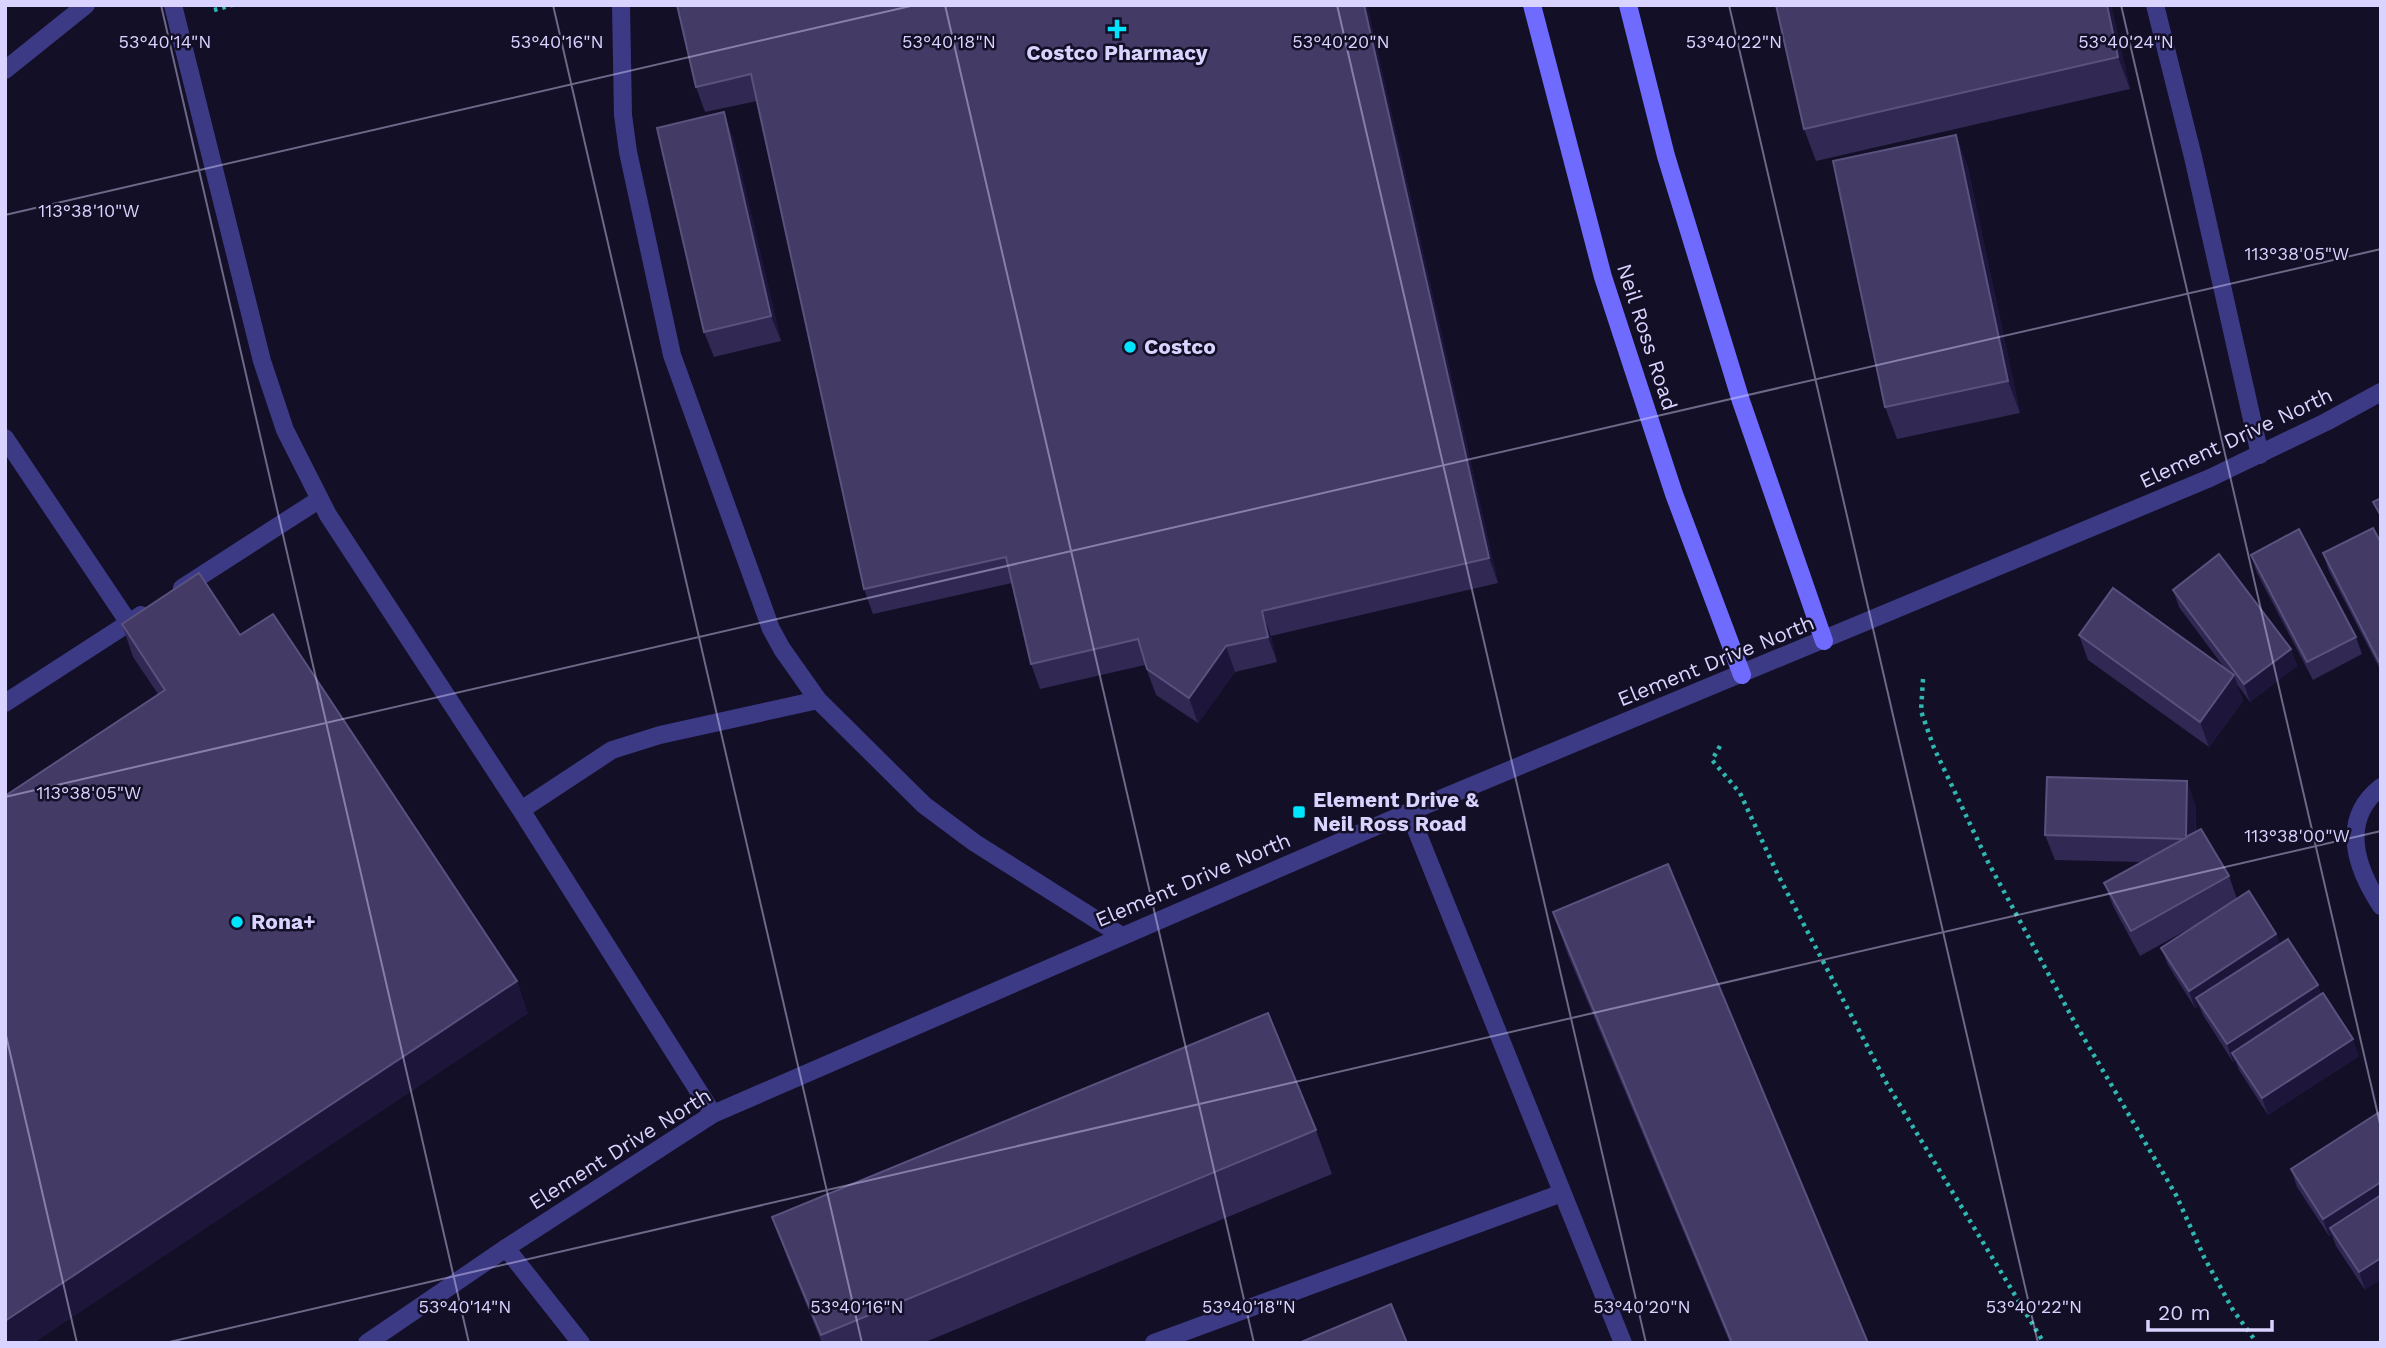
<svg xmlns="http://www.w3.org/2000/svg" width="2386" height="1348" viewBox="0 0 2386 1348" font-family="'Work Sans',sans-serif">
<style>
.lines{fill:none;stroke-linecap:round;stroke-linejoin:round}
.path{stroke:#2fb8b0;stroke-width:4.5;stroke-dasharray:3.5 5;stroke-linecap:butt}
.service{stroke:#3d3a85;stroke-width:18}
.minor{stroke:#3d3a85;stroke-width:18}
.tertiary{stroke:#3d3a85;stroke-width:18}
.secondary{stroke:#6f6bff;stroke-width:18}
.wall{fill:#312854}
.shaded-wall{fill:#1d163a}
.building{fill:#433a66;stroke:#5a527e;stroke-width:2}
.ticks{fill:none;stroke:#d9d4ff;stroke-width:2;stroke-opacity:0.45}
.poi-dot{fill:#00e5ff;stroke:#130f26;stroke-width:2.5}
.labels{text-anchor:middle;stroke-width:5;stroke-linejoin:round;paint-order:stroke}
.poi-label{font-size:21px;font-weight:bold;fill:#d9d4ff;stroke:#130f26;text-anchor:start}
.street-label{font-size:21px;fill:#d9d4ff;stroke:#130f26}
.ticks-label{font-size:18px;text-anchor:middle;fill:#d9d4ff;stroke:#130f26;stroke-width:5;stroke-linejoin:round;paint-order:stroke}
</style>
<rect width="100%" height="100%" fill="#130f26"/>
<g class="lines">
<path class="path" d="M214 10 232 5
M1923 679 1921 711 1934 748 1988 862 2075 1023 2176 1195 2204 1257 2233 1310 2257 1343
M1720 746 1712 760 1740 793 1778 875 1887 1084 2044 1343"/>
<path class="service" d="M173 5 262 361 285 430 328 515 521 810 713 1114
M621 5 623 115 628 152 672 355 771 629 782 649 818 700 924 805 975 843 1122 936
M2155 5 2193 157 2260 455
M5 70 86 5
M5 438 129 623
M182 588 320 499
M5 703 141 615
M521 810 612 750 660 735 818 700
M1409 812 1623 1343
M506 1248 581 1343
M1154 1343 1562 1193"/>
<path class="minor" d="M2381 787C2339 820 2356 868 2381 906"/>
<path class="tertiary" d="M367 1343 506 1248 713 1114 1409 812 2210 478 2326 422 2381 392"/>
<path class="secondary" d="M1532 5 1603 277 1674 494 1742 675
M1628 5 1666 156 1741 401 1824 641"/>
</g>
<path class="wall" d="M677 5H1367L1498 583 1271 636 1277 662 1235 672 1198 723 1156 695 1145 665 1040 689 1031 664 1012 583 873 614 864 589 757 101 705 112 696 87Z
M2111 5 2130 89 1816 161 1804 129Z
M1956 135 1968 168 2020 413 1897 439 1885 407Z
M733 137 781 341 714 357 704 332Z
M2381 543V671L2329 571 2323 553Z
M2251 555 2356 637 2362 654 2313 680 2257 573Z
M2173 590 2291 649 2297 666 2250 702 2237 684 2243 701 2209 747 2088 660 2079 635 2226 670 2179 607Z
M122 624 240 635 528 1013 33 1343H5L158 694 133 657Z
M2196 806V832L2229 876 2237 899 2276 934 2280 944 2318 985 2321 995 2359 1056 2268 1115 2239 1070 2235 1060 2233 1062 2203 1015 2199 1006 2195 1008 2168 965 2161 948 2203 921 2140 956 2114 908 2104 883 2141 862 2055 860 2045 835Z
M1553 912 1868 1343H1730L1568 955Z
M2381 1111 2365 1290 2336 1246 2332 1235 2329 1236 2297 1187 2291 1169Z
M1316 1130 1332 1174 923 1343H822L788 1260 772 1217Z"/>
<path class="shaded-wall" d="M1364 5H1367L1498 583 1489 558Z
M2107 5H2111L2130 89 2118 57Z
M724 112 733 137 781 341 771 316Z
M1956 135 1968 168 2020 413 2008 381Z
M1262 611 1271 636 1277 662 1268 637Z
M1226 646 1235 672 1198 723 1189 698Z
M2291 649 2297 666 2250 702 2244 684Z
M2234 675 2243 701 2209 747 2200 722Z
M2187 781 2196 806 2195 863 2186 837Z
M2276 934 2283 952 2196 998 2199 1006 2195 1008 2189 991Z
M517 981 528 1013 33 1343H5V1321Z
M2318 985 2324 1003 2232 1053 2235 1060 2233 1062 2227 1044Z
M2353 1039 2359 1056 2268 1115 2262 1098Z
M2381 1182V1203L2330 1228 2332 1235 2329 1236 2323 1219Z
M2381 1258V1280L2365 1290 2359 1272Z"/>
<path class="building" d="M677 5H1364L1489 558 1262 611 1268 637 1226 646 1189 698 1147 669 1138 639 1031 664 1006 557 864 589 751 74 696 87Z
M1776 5H2107L2118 57 1804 129Z
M724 112 771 316 704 332 657 128Z
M1956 135 2008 381 1885 407 1833 161Z
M2381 498V516L2373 502Z
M2373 528 2381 543V661L2379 662 2323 553Z
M2299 529 2356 637 2307 662 2251 555Z
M2219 554 2291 649 2244 684 2173 590Z
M199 573 240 635 273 614 517 981 5 1321V796L165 690 122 624Z
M2113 588 2234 675 2200 722 2079 635Z
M2047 777 2187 781 2186 837 2201 829 2229 876 2131 931 2104 883 2184 839 2045 835Z
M1668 864 1868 1343H1732L1553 912Z
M2249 891 2276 934 2189 991 2161 948Z
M2288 939 2318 985 2227 1044 2196 998Z
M2323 993 2353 1039 2262 1098 2232 1053Z
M1268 1013 1316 1130 821 1335 772 1217Z
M2381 1111V1182L2323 1219 2291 1169Z
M2381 1195V1258L2359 1272 2330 1228Z
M1391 1304 1407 1343H1299Z"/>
<path class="ticks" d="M161 5 469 1343M553 5 862 1343M945 5 1254 1343M1337 5 1646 1343M1729 5 2038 1343M2121 5 2381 1128M5 215 915 5M5 797 2381 249M5 1031 77 1343M165 1343 2381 831"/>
<g class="poi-dot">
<path d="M1113.5 18.5h7v7h7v7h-7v7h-7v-7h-7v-7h7z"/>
<circle cx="1130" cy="347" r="7"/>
<rect x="1292" y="805" width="14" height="14" rx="3.5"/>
<circle cx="237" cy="922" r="7"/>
</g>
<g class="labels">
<g class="poi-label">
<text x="1117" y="60" text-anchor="middle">Costco Pharmacy</text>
<text x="1144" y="354">Costco</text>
<text x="1313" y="807">Element Drive &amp;<tspan x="1313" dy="24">Neil Ross Road</tspan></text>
<text x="251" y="929">Rona+</text>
</g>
<g class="street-label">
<text transform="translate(1647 337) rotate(72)" y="7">Neil Ross Road</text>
<text transform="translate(2236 438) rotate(-25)" y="7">Element Drive North</text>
<text transform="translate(1716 661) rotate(-22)" y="7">Element Drive North</text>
<text transform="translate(1193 880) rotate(-23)" y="7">Element Drive North</text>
<text transform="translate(620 1149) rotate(-32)" y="7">Element Drive North</text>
</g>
</g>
<g class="ticks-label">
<text x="2126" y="48">53°40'24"N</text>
<text x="165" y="48">53°40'14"N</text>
<text x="557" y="48">53°40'16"N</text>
<text x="949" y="48">53°40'18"N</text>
<text x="1341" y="48">53°40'20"N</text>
<text x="1734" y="48">53°40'22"N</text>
<text x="89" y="217">113°38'10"W</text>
<text x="2297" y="260">113°38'05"W</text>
<text x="89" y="799">113°38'05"W</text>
<text x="2297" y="842">113°38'00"W</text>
<text x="465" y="1313">53°40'14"N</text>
<text x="857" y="1313">53°40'16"N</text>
<text x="1249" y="1313">53°40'18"N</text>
<text x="1642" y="1313">53°40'20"N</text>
<text x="2034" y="1313">53°40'22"N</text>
</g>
<rect width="2386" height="1348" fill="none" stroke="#d9d4ff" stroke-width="14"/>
<path d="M2148 1320v10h124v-10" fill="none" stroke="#d9d4ff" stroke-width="3.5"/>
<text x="2158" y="1320" font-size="21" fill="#d9d4ff" stroke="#130f26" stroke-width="5" paint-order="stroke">20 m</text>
</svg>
